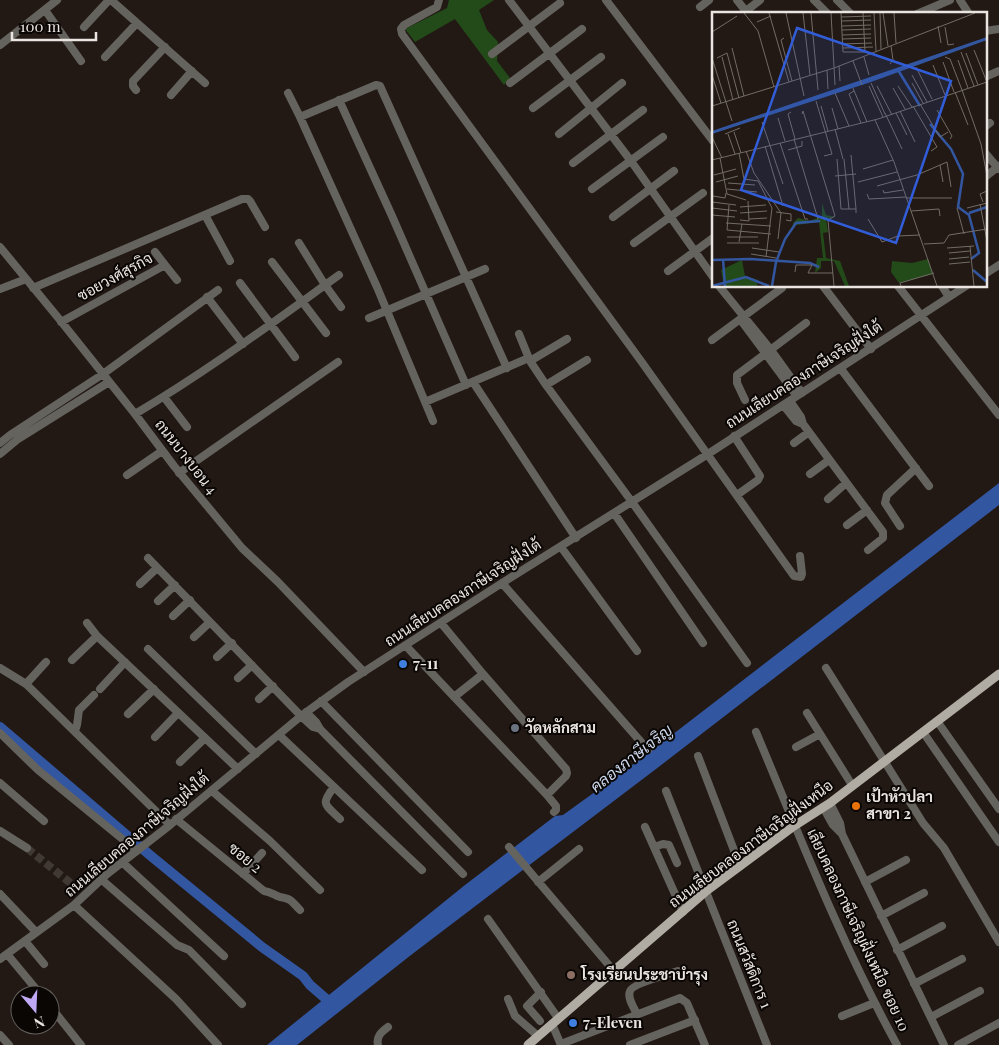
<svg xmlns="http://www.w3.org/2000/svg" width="999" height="1045" viewBox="0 0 999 1045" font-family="'Playfair Display',Sarabun,serif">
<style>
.green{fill:#234a19}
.water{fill:#3356a1}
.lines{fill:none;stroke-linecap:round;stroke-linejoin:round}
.river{stroke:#3356a1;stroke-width:10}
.minor-tunnel{stroke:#403833;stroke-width:8;stroke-dasharray:8 4;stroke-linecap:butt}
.minor{stroke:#65635e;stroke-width:8}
.major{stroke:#b1aca3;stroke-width:9}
.shop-dot{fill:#3f7fe0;stroke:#090604;stroke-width:2}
.worship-dot{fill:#6b7280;stroke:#090604;stroke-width:2}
.food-dot{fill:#e8710a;stroke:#090604;stroke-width:2}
.education-dot{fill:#8d6e63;stroke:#090604;stroke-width:2}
.labels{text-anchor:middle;stroke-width:4;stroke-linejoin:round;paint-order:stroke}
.street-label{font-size:15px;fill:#ebe5e1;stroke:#090604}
.poi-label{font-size:15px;font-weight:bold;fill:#ebe5e1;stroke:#090604;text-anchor:start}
.water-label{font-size:16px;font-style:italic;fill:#cdd8ed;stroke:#090604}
.inset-river{fill:none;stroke:#3356a1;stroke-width:2.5}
.inset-road{fill:none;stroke:#726b66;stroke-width:1}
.view{fill:#325dd9;fill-opacity:0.15;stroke:#325dd9;stroke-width:2.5}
.inset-edge{fill:none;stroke:#ebe5e1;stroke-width:2.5}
</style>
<rect width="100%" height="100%" fill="#221914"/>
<path class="green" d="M449 0H494L479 10 487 30 498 42 497 61 510 78 504 85 455 19 415 42 405 29 447 8Z"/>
<path class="water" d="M999 483V505L656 769 411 955 297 1045H267L465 885 555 816 563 815 646 755Z"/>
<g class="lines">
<path class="river" d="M0 727 151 856 262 947 303 976 310 985 332 1004"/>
<path class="minor-tunnel" d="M27 848 79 890"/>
<path class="minor" d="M111 0 205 83
M439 0 437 7 404 25 401 29 402 34 641 361 794 576 801 577 802 574 800 556
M509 0 631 161 713 277
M606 0 713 141
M737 0 748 14
M814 0 828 14
M837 0 851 14
M960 0 969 14
M700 7 709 0
M45 10 81 61
M742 14 760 0
M917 14 950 0
M84 27 109 0
M985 31 999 29
M0 45 57 0
M492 54 560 3
M105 57 137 23
M985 77 999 71
M510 83 582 29
M136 90 133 86V81L165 47
M288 93 300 117 376 85 380 86 507 368
M171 95 192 71
M339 100 392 216 466 385
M533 108 601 57
M300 117 377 287 433 421
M985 127 990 123
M559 134 622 83
M985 153 999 169
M573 163 643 110
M985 177 999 166
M592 189 663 137
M205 215 230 261
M613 217 674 171
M299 243 325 285 341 307
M634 243 703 193
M0 247 60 320 135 414 174 466 242 548 278 582 364 672
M155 252 165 265
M272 262 326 333
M668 271 713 238
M985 274 999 265
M240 283 295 357
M719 286 771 350 802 393
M823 286 871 349
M898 286 999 415
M942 286 949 297
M33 288 242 199H248L250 201 265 227
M0 289 26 279
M207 297 243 344
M369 318 485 269
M61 322 165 265 177 280
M743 323 797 396
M519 334 530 361
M712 340 782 288
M587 360 546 385 632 502 747 663
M841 369 929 486
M473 382 576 538
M546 385 530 361 567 339
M164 397 187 427
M745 400 737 383V375L806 323
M790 401 801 417 803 424 883 532V538L868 550
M425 402 524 360
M784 406 796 421 803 424
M135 414C206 372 272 323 339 275
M734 436 760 476 758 480 737 495
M0 443 10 435 103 374 218 290
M794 443 809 432
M0 454 18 439 109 382
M179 473 338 362
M810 474 829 460
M127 475 162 451
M828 499 846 483
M614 513 703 643
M847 525 867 510
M900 526 885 503 887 495 916 468
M561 547 637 651
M148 558 301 716 313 727 320 729
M502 583 648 750
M140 584 157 568
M158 601 175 585
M173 616 190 600
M87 623 97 636 238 769
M441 623 483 674 566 769 567 773 566 776 547 795
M194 637 210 622
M406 646 547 795 556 806V810L554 812
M148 649 256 754
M217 657 232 643
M72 660 97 636
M0 668 26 684 170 825
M826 668 923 823 944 848 999 942
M238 678 252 665
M26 684 46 662
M100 689 125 662
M454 697 483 674
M259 699 273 686
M321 701 468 852
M306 712 316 722 320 729 463 874
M807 713 852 785
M128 714 154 689
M937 721 999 809
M75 731 77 725 79 710 94 695
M756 732C800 837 842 945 897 1045
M923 732 999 842
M0 733 38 770 137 851
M279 735 422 870
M155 737 178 713
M796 747 820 734
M698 756 740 866
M180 762 205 738
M0 783 44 821
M334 787C320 805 325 804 340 819
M212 791 270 841 320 890
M666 791 767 1045
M830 803 840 823 842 834 944 1045
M823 807 833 825 842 834
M176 819 264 891C271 892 274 895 280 897 292 899 291 901 300 910
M645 827 683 912
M0 831 27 848
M509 847 613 970
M654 847 663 844 669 845 677 863
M122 862 224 956
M243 874 262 853
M102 880 177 945 189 950 242 1004
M538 882 579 849
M865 882 906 860
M0 894 36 932
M74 905 176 999 218 1045
M881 916 924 893
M488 919 558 1018
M25 941 44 964
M897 950 942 926
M7 954 41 995
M0 959 74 905 107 874 170 825 301 716 348 682 502 583 708 454 966 286
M914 984 962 959
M508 999 515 1016 538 1036
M50 1006 81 1045
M637 1014C634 1008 627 998 630 991 632 984 669 974 678 971
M842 1016 874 1003
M931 1017 980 991
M540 1021 527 1006 541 992
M552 1024 561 1045
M0 1035 9 1045
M561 1044 680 998 687 1003 705 1045
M378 1045C376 1037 381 1032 388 1027
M630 1045 695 1020
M958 1045 999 1023"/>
<path class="major" d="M528 1045 705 892 794 826 830 803 999 674"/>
</g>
<g class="shop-dot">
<circle cx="403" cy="664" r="5"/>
<circle cx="573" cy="1023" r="5"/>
</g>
<circle class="worship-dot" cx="515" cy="728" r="5"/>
<circle class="food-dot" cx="856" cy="806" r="5"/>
<circle class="education-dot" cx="571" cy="975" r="5"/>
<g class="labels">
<g class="street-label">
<text transform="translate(115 277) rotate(-29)" y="5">ซอยวงศ์สุรกิจ</text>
<text transform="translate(804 375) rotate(-33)" y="5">ถนนเลียบคลองภาษีเจริญฝั่งใต้</text>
<text transform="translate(186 457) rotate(52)" y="5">ถนนบางบอน 4</text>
<text transform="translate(463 593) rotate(-33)" y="5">ถนนเลียบคลองภาษีเจริญฝั่งใต้</text>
<text transform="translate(137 835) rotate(-40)" y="5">ถนนเลียบคลองภาษีเจริญฝั่งใต้</text>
<text transform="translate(751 844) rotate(-37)" y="5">ถนนเลียบคลองภาษีเจริญฝั่งเหนือ</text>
<text transform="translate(245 858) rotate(39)" y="5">ซอย 2</text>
<text transform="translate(858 930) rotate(65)" y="5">เลียบคลองภาษีเจริญฝั่งเหนือ ซอย 10</text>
<text transform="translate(749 964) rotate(68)" y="5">ถนนสวัสดิการ 1</text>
</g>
<g class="poi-label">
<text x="413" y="669">7-11</text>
<text x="525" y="733">วัดหลักสาม</text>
<text x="866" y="802">เป้าหัวปลา<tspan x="866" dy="17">สาขา 2</tspan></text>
<text x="581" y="980">โรงเรียนประชาบำรุง</text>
<text x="583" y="1028">7-Eleven</text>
</g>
<g class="water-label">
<text transform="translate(631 758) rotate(-38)" y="6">คลองภาษีเจริญ</text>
</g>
</g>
<g transform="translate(712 12)">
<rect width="275" height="275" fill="#221914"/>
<path d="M110 191 114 203 123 205 114 207 116 220 111 221 114 246 128 249 137 274H133L122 249H109V256L103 261 105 246H111L107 210 84 213 80 219 81 211 86 206 98 209 110 204ZM216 247 221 262 187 271 179 260 180 249 200 251ZM30 248 33 264 46 268 45 274H12L9 258Z" fill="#234a19"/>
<path d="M275 25V28L159 70 0 122V119Z" fill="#3356a1"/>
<path class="inset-river" d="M186 58 208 94M218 112 239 137 251 162 246 195 257 203 267 241 259 247M257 201 275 195M11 247 13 274M0 248 39 247 98 251 107 255M261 258 275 270M0 274 34 265 57 274M60 274 64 250 73 227 84 211 108 209"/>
<path class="inset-road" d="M32 1 46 19 62 75M57 1 77 70M74 1 92 84M91 1 98 63M99 1 106 78M119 1 123 73M129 1 131 40H153M151 1 153 40M162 1 164 39M168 1 169 37M171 1 176 34M182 1 184 31M129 5 159 4M130 9 159 8M45 10 59 4M130 14 159 13M226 14 229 31M233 15 236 33 242 32M130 18 159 17M0 20 25 4M130 23 159 22M72 26 69 28 80 69M130 27 159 26M130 32 160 31M20 36 32 84M131 36 161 35M262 38 275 70M249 40 262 74M254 41 266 73M10 45 21 88M152 45 157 63M233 45 238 47 250 78 269 132 275 164M0 46 20 109M5 46 15 41 27 86M246 48 256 76M141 49 150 73M231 50 242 80M178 52 181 48 179 34M221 53 233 83M127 54 128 69M204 55 220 87M115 58 116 77M0 63 9 91M200 63 215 90M159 71 173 102M200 71 211 91M157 74 171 105M165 74 180 103M186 74 200 95M141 76 155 110M181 76 193 97M142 79 137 82 149 111M243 80 256 113M123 81 137 114M104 89 120 142 112 144M208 92 228 125 236 120M0 94 122 56 263 1M109 94 116 119M201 94 225 135 219 139M120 96 126 117M225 98 240 124 238 127M188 99 203 130M79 100 76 102 83 127M173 101 190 137M184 101 195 123M90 102 91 99 123 204 116 208 122 274M66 106 73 129M163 108 182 150 225 274M50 110 71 172M123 117 131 147M22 120 29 141M13 122 28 116M16 122 23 142M0 125 10 146M82 127 106 207M68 131 93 207H96M53 134 71 194M76 138 90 134V129M34 139 42 161 69 201 66 227M27 141 32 167 46 169 60 196 54 245M139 143 144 197M8 146 15 182 34 188M125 147 129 197H144V201M132 147 137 197M0 148 166 107 275 70M228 153 231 170M151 157 181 148M0 159V181M2 163 24 157M123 164 144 162M4 170 26 164M146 170 185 160M16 171 43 173M165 174 205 163 235 150 239 175M15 177 45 180M171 178 172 181 191 178M155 182 157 187 194 185M1 184 13 186 14 181M194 186H240M0 190 24 193M271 190 268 182 275 179M268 192 275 229M17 193 15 218 59 222M28 195 54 193M0 196 25 199M245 196 252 222M255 196 275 191M199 199 227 197 228 204M64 200 79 202V209L74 208M28 201 55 199M0 203 23 205M37 207 55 206M156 207 170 230 186 224 208 223M28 208 37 209 36 189M14 211 59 214M15 225H46M27 230 30 212M15 231H47M212 232 232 231 237 223 275 217M258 234 262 274M40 236 67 240M235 236 262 234M237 241 258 239M39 242 64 246M237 247 257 245M237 252 258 250M83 260 84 253H100L96 261H121M189 274 188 271 222 261"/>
<path class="view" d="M85 16 239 69 184 231 29 178Z"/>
<rect width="275" height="275" class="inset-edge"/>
</g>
<g transform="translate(35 1010) rotate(161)"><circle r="24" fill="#090604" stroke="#635f5c"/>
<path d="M0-4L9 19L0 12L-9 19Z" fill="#bfa9f4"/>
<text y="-8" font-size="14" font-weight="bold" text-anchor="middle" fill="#ebe5e1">N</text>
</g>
<path d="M12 32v8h84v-8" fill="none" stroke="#ebe5e1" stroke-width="2.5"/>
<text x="20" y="32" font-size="15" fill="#ebe5e1" stroke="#090604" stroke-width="4" paint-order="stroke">100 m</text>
</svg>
